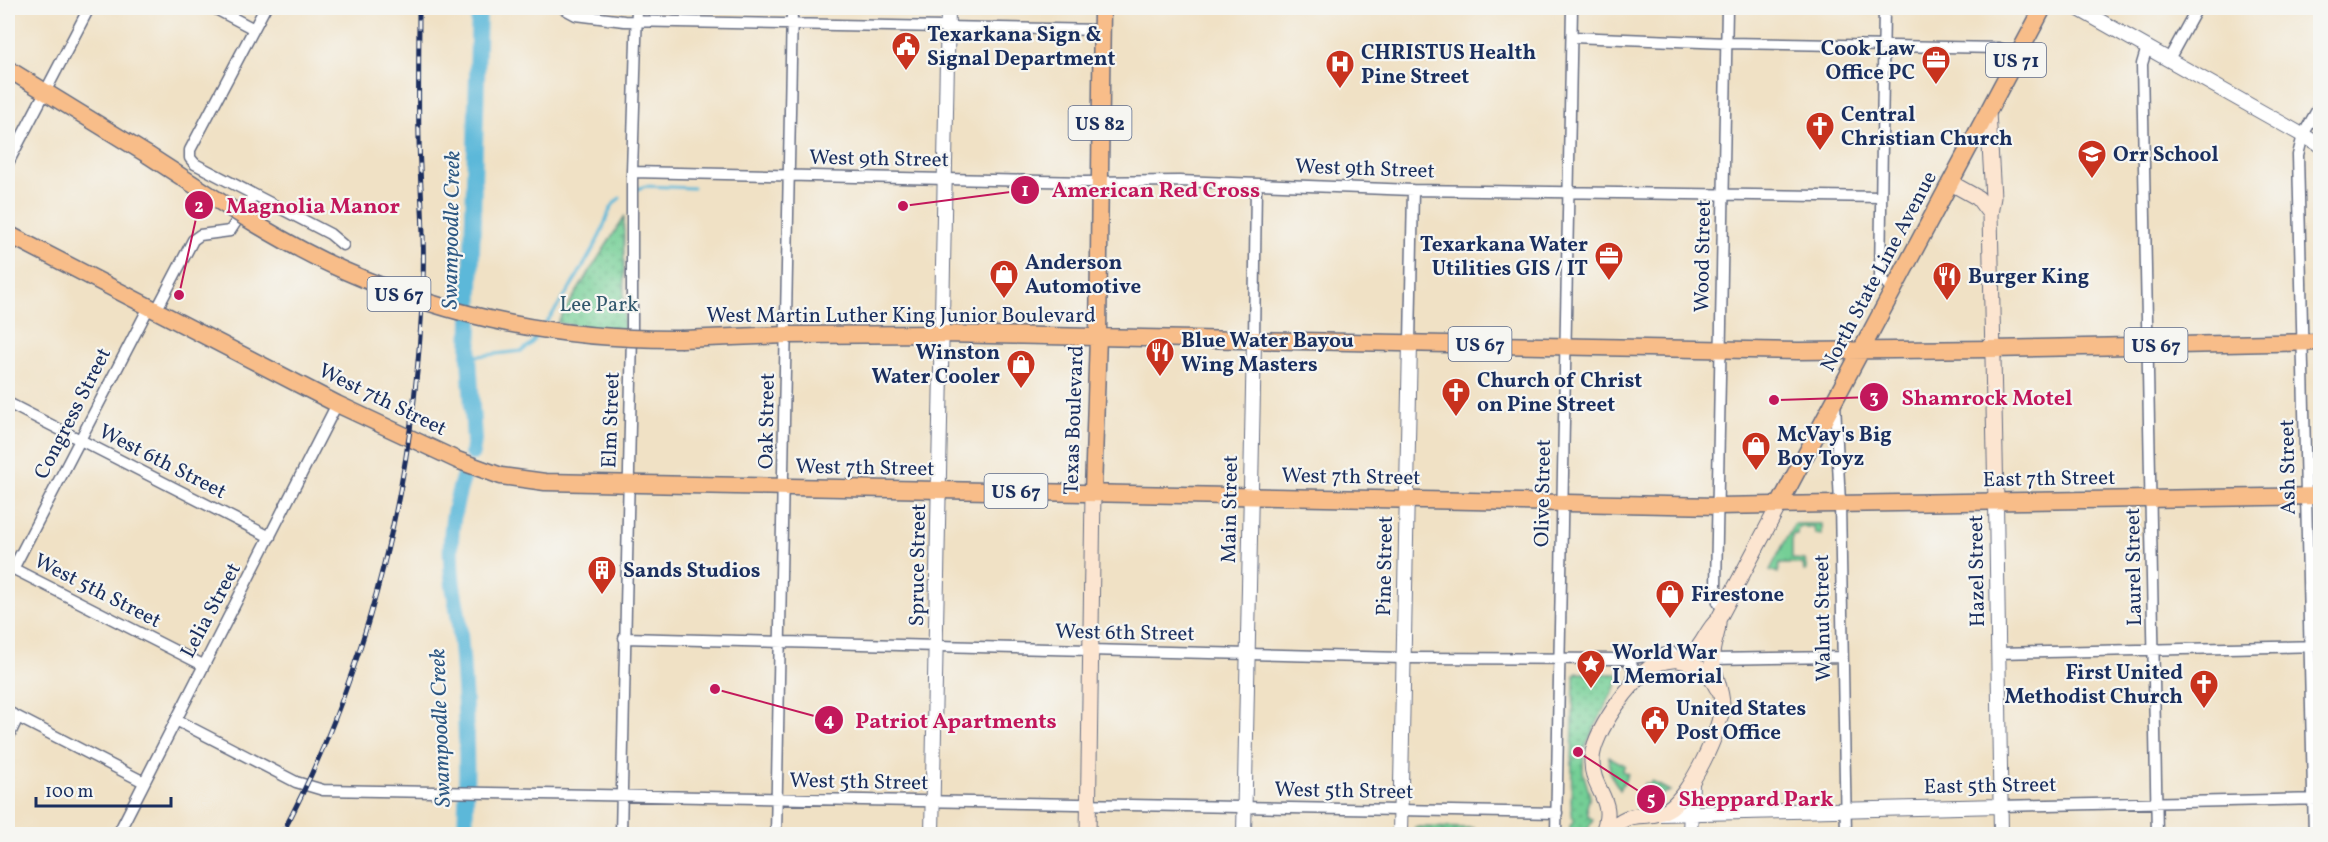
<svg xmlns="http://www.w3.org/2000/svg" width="2328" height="842" viewBox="0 0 2328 842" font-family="Vollkorn,serif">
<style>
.grass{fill:url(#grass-tufts);stroke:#487f7a;stroke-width:1.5}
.park{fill:url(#park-dots);stroke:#487f7a;stroke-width:1.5}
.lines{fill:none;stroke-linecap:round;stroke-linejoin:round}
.stream{stroke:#5bb8d9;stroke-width:3}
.river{stroke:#5bb8d9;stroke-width:16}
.minor-casing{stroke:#666d82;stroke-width:13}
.tertiary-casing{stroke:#666d82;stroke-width:16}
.secondary-casing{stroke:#666d82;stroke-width:17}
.primary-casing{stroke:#666d82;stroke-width:19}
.minor{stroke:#fff;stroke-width:10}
.tertiary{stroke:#fff;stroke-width:14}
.secondary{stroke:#fce5d0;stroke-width:15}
.primary{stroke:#f8bd89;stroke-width:16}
.rail-casing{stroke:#1b2f5e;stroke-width:5}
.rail{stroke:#f6f6f2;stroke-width:3;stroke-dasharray:9;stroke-linecap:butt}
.primary-bridge-casing{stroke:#666d82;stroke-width:19;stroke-linecap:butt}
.primary-bridge{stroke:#f8bd89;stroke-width:16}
.labels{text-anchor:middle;stroke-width:4.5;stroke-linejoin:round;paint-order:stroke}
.shield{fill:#f6f6f2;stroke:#5d6b8a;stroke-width:1.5}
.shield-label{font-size:20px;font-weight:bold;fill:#1b2f5e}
.poi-label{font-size:21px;font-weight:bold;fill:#1b2f5e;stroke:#f6f6f2;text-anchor:start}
.street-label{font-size:21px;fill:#1b2f5e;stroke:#f6f6f2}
.park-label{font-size:21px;fill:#31576c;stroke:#f6f6f2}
.water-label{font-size:22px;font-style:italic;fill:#2e5883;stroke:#f6f6f2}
.leader{fill:none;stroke:#c2185b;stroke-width:2}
.callout-dot{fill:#c2185b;stroke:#f6f6f2;stroke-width:2}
.mark-label{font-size:18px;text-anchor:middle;font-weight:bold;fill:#fff}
.callout-label{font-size:22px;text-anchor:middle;font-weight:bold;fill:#c2185b;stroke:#f6f6f2;stroke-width:4.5;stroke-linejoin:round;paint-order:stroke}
</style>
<defs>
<pattern id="grass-tufts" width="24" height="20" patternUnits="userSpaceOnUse" patternTransform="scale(1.5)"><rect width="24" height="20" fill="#74cf96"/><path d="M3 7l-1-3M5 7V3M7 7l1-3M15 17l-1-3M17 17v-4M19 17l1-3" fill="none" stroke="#5ea87e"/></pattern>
<pattern id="park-dots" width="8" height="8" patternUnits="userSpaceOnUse" patternTransform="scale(1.5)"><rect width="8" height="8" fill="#74cf96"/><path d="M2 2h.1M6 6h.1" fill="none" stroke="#5ea87e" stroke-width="1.8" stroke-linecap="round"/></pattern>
</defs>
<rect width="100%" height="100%" fill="#f6f6f2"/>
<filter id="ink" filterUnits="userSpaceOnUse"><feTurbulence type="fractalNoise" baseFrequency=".0167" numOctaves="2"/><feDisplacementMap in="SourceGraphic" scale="12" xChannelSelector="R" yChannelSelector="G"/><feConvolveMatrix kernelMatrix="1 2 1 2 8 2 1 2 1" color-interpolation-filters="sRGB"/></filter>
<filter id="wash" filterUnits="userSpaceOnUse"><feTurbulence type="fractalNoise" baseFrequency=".008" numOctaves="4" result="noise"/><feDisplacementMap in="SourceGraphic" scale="24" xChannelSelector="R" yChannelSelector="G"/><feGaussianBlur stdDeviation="1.35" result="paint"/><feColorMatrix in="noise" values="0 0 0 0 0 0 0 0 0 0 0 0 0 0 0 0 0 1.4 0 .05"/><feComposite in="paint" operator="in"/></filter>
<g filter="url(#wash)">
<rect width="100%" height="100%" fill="#f0e1c5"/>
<path class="grass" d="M1794 524H1822V535L1815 534 1814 527H1798L1797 534 1792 535V559L1805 560 1807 570 1804 571 1803 564H1780L1778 573 1770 570Z
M1609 757 1625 765 1622 771 1628 774 1620 790 1610 774Z
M1651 781 1670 791 1650 799H1637L1645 783 1649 784Z"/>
<path class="park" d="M624 217V329H599L557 323Z
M1577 673 1617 674 1620 677 1584 749 1583 772 1590 796 1587 807 1588 816 1593 820 1585 834H1570V826L1573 822 1571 803 1574 676Z
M1415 827 1474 828V834H1415Z"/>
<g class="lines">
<path class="stream" d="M637 189 646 186 693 188
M546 323C566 295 585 266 600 235 606 223 608 206 620 198
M469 357 522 351 531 344 539 333"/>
<path class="river" d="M472 453 474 440 469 357 479 8
M463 478C451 515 448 547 453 586 455 599 458 611 459 623 466 693 468 765 465 834"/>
</g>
</g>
<g filter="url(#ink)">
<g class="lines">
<g class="minor-casing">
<path id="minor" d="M214 8 254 29
M265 8 190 150V158L195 164 330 234 343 245
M563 8 576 15 624 21 1102 30
M1884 8 1880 277 1893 290
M1572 37 1727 43 1999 48 2018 55
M2147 47 2142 64 2157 834
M2169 59 2197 8
M8 163 89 8
M632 172 1084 182 1179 181 1413 190 1881 197
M156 311 193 240 200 235 230 231 253 196
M1254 340 1256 184
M1410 343 1413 190
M8 403 270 537
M1835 403 1840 503 1846 834
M8 566 203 665
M13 569 149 307
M1723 610 1718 602 1716 587 1727 8
M624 638 1403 658 1622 659 1673 653
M1999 653 2320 646
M1625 658 1633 667V682
M1712 659 1842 657
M8 712 144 782
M176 720 296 782 323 790 1557 813
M8 738 18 717
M2001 806 2320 799
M118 834 337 404
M621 834 632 334V172L637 8
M776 834 792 8
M1556 834 1572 8
M2314 834 2298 155 2303 135 2320 105"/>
</g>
<g class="tertiary-casing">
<path id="tertiary" d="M2077 8 2320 145
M1996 502 2001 834
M1660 814 2001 806
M932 834 948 8
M1244 834 1254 340
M1400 834 1410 343
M1690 834 1692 782"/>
</g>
<g class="secondary-casing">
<path id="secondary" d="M1988 112 1993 197 1990 214
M1951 183 1978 198 1990 214 1996 502
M1678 660C1695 662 1710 673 1717 688
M1088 834 1093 492
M1602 834C1618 799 1591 792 1592 760 1592 734 1632 678 1654 665 1666 658 1682 662 1693 653 1704 644 1707 629 1718 620L1779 505
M1607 834C1630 805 1646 823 1668 809 1689 797 1722 729 1722 705 1722 688 1712 672 1712 656 1712 643 1719 633 1718 620"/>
</g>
<g class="primary-casing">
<path id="primary" d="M8 69 148 155
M8 234 337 404 457 460 501 476 545 482 1718 506 2320 496
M682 339 787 335 943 334 1798 351 1992 349 2320 342
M1093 492 1098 336 1102 8
M1779 505 2043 8"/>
</g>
<use href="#minor" class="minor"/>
<use href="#tertiary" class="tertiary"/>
<use href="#secondary" class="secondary"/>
<use href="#primary" class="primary"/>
<g class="rail-casing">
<path id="rail" d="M282 834C371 666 417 470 423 280 425 233 420 186 419 139 418 95 419 51 419 8"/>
</g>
<use href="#rail" class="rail"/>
<g class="primary-bridge-casing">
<path id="primary-bridge" d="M148 155C211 196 275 240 345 271 454 319 562 340 682 339"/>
</g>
<use href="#primary-bridge" class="primary-bridge"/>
</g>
</g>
<defs>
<g id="civic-pin" transform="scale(1.5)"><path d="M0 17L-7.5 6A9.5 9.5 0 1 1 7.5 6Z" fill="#c8321e" stroke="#f6f6f2"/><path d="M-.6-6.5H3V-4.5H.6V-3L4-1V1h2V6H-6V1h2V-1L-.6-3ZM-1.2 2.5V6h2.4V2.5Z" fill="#fff"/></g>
<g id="office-pin" transform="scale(1.5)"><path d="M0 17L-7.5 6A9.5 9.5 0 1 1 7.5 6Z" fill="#c8321e" stroke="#f6f6f2"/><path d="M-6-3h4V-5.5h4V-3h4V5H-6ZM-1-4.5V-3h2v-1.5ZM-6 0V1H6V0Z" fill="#fff"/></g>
<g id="hospital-pin" transform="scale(1.5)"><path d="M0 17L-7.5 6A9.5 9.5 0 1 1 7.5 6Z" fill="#c8321e" stroke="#f6f6f2"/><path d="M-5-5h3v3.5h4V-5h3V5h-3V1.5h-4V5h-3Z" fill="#fff"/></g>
<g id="church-pin" transform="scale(1.5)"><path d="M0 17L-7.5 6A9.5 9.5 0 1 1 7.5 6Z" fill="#c8321e" stroke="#f6f6f2"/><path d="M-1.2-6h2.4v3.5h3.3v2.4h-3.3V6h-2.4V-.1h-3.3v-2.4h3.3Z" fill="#fff"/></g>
<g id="school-pin" transform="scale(1.5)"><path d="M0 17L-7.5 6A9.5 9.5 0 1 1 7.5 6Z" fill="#c8321e" stroke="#f6f6f2"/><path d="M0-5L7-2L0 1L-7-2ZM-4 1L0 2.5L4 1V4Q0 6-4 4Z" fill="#fff"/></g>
<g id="shop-pin" transform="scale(1.5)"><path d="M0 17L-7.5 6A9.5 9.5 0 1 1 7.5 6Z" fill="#c8321e" stroke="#f6f6f2"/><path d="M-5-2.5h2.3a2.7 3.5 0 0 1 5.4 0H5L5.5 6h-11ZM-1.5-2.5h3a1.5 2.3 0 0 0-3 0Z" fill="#fff"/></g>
<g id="restaurant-pin" transform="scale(1.5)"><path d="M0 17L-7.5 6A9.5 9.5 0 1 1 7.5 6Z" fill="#c8321e" stroke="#f6f6f2"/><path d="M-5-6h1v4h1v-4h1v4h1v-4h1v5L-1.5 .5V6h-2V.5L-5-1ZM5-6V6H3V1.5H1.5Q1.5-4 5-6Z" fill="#fff"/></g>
<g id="building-pin" transform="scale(1.5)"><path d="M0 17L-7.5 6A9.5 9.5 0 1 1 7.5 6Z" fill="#c8321e" stroke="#f6f6f2"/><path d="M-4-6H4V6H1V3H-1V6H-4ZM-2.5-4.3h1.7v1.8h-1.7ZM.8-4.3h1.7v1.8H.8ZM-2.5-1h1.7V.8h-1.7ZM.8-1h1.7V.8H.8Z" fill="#fff"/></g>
<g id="sight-pin" transform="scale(1.5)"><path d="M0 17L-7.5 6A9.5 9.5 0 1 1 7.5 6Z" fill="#c8321e" stroke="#f6f6f2"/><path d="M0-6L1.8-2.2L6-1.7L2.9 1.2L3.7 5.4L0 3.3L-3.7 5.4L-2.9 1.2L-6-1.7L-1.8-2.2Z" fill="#fff"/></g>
</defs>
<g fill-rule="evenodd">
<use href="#civic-pin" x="906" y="46"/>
<use href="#office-pin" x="1936" y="60"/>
<use href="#hospital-pin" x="1340" y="64"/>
<use href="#church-pin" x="1820" y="126"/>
<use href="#school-pin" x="2092" y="154"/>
<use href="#office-pin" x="1609" y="256"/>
<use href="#shop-pin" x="1004" y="274"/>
<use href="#restaurant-pin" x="1947" y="276"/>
<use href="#restaurant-pin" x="1160" y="352"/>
<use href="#shop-pin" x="1021" y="364"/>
<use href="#church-pin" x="1456" y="392"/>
<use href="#shop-pin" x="1756" y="446"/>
<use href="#building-pin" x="602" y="570"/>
<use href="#shop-pin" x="1670" y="594"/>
<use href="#sight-pin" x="1591" y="664"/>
<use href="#church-pin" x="2204" y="684"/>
<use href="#civic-pin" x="1655" y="720"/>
</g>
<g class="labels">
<g class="shield">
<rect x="1986" y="43" width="60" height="34" rx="4.5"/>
<rect x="1068.5" y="106" width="63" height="34" rx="4.5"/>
<rect x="367.5" y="277" width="63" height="34" rx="4.5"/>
<rect x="1448.5" y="327" width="63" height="34" rx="4.5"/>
<rect x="2124.5" y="328" width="63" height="34" rx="4.5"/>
<rect x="984.5" y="474" width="63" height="34" rx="4.5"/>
</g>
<g class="shield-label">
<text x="2016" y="67">US 71</text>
<text x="1100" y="130">US 82</text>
<text x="399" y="301">US 67</text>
<text x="1480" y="351">US 67</text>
<text x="2156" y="352">US 67</text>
<text x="1016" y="498">US 67</text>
</g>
<g class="poi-label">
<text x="927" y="41">Texarkana Sign &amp;<tspan x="927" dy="24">Signal Department</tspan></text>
<text x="1915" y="55" text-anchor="end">Cook Law<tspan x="1915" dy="24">Office PC</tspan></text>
<text x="1361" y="59">CHRISTUS Health<tspan x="1361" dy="24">Pine Street</tspan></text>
<text x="1841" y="121">Central<tspan x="1841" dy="24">Christian Church</tspan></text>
<text x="2113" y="161">Orr School</text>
<text x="1588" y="251" text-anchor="end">Texarkana Water<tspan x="1588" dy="24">Utilities GIS / IT</tspan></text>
<text x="1025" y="269">Anderson<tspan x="1025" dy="24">Automotive</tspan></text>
<text x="1968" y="283">Burger King</text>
<text x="1181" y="347">Blue Water Bayou<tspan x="1181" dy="24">Wing Masters</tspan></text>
<text x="1000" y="359" text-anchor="end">Winston<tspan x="1000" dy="24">Water Cooler</tspan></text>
<text x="1477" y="387">Church of Christ<tspan x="1477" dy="24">on Pine Street</tspan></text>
<text x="1777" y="441">McVay's Big<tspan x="1777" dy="24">Boy Toyz</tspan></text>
<text x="623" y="577">Sands Studios</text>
<text x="1691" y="601">Firestone</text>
<text x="1612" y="659">World War<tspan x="1612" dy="24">I Memorial</tspan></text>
<text x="2183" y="679" text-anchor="end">First United<tspan x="2183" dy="24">Methodist Church</tspan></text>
<text x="1676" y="715">United States<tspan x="1676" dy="24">Post Office</tspan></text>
</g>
<g class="street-label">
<text transform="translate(879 158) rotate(1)" y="7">West 9th Street</text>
<text transform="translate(1365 168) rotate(2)" y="7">West 9th Street</text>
<text transform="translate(1702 256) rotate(-89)" y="7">Wood Street</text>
<text transform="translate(1878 271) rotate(-62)" y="7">North State Line Avenue</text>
<text x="901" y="322">West Martin Luther King Junior Boulevard</text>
<text transform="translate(383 399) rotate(26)" y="7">West 7th Street</text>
<text transform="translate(72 413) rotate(-63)" y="7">Congress Street</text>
<text transform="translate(610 420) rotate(-88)" y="7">Elm Street</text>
<text transform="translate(1073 420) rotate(-88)" y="7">Texas Boulevard</text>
<text transform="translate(766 421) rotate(-89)" y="7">Oak Street</text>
<text transform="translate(163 461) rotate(27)" y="7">West 6th Street</text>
<text transform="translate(865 467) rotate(1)" y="7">West 7th Street</text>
<text transform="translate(2287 467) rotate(-91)" y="7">Ash Street</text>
<text transform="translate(1351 476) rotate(1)" y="7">West 7th Street</text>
<text transform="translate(2049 478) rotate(-1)" y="7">East 7th Street</text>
<text transform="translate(1542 493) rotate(-89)" y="7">Olive Street</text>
<text transform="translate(1229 509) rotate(-89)" y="7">Main Street</text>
<text transform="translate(917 565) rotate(-89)" y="7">Spruce Street</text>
<text transform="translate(1384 566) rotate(-89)" y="7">Pine Street</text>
<text transform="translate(2133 567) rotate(-91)" y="7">Laurel Street</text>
<text transform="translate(1976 571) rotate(-91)" y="7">Hazel Street</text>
<text transform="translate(98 590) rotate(27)" y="7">West 5th Street</text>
<text transform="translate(210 610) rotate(-62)" y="7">Lelia Street</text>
<text transform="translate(1822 618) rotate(-91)" y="7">Walnut Street</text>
<text transform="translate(1125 632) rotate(1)" y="7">West 6th Street</text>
<text transform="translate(859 781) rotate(1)" y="7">West 5th Street</text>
<text transform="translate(1990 785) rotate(-1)" y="7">East 5th Street</text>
<text transform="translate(1344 790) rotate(1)" y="7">West 5th Street</text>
</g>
<g class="park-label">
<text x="599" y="311">Lee Park</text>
</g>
<g class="water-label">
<text transform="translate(450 230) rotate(-89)" y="8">Swampoodle Creek</text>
<text transform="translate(439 728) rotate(-92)" y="8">Swampoodle Creek</text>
</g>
</g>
<path class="leader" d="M903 206L1025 190M179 295L199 205M1774 400L1874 397M715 689L829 720M1578 752L1651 799"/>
<g class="callout-dot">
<circle cx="903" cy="206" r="6"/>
<circle cx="179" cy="295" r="6"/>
<circle cx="1774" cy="400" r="6"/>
<circle cx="715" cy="689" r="6"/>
<circle cx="1578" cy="752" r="6"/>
<circle cx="1025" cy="190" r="15"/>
<circle cx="199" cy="205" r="15"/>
<circle cx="1874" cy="397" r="15"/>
<circle cx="829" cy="720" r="15"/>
<circle cx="1651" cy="799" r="15"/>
</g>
<g class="mark-label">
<text x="1025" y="196">1</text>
<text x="199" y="212">2</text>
<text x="1874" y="403">3</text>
<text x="829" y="726">4</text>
<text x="1651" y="805">5</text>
</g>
<g class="callout-label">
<text x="1156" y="197">American Red Cross</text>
<text x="313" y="213">Magnolia Manor</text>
<text x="1987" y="405">Shamrock Motel</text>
<text x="956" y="728">Patriot Apartments</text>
<text x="1756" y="806">Sheppard Park</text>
</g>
<rect width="2328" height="842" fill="none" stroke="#f6f6f2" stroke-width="30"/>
<path d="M36 797v9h135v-9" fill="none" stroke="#1b2f5e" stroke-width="3"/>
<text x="45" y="797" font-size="18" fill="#1b2f5e" stroke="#f6f6f2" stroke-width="4.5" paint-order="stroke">100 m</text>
</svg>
